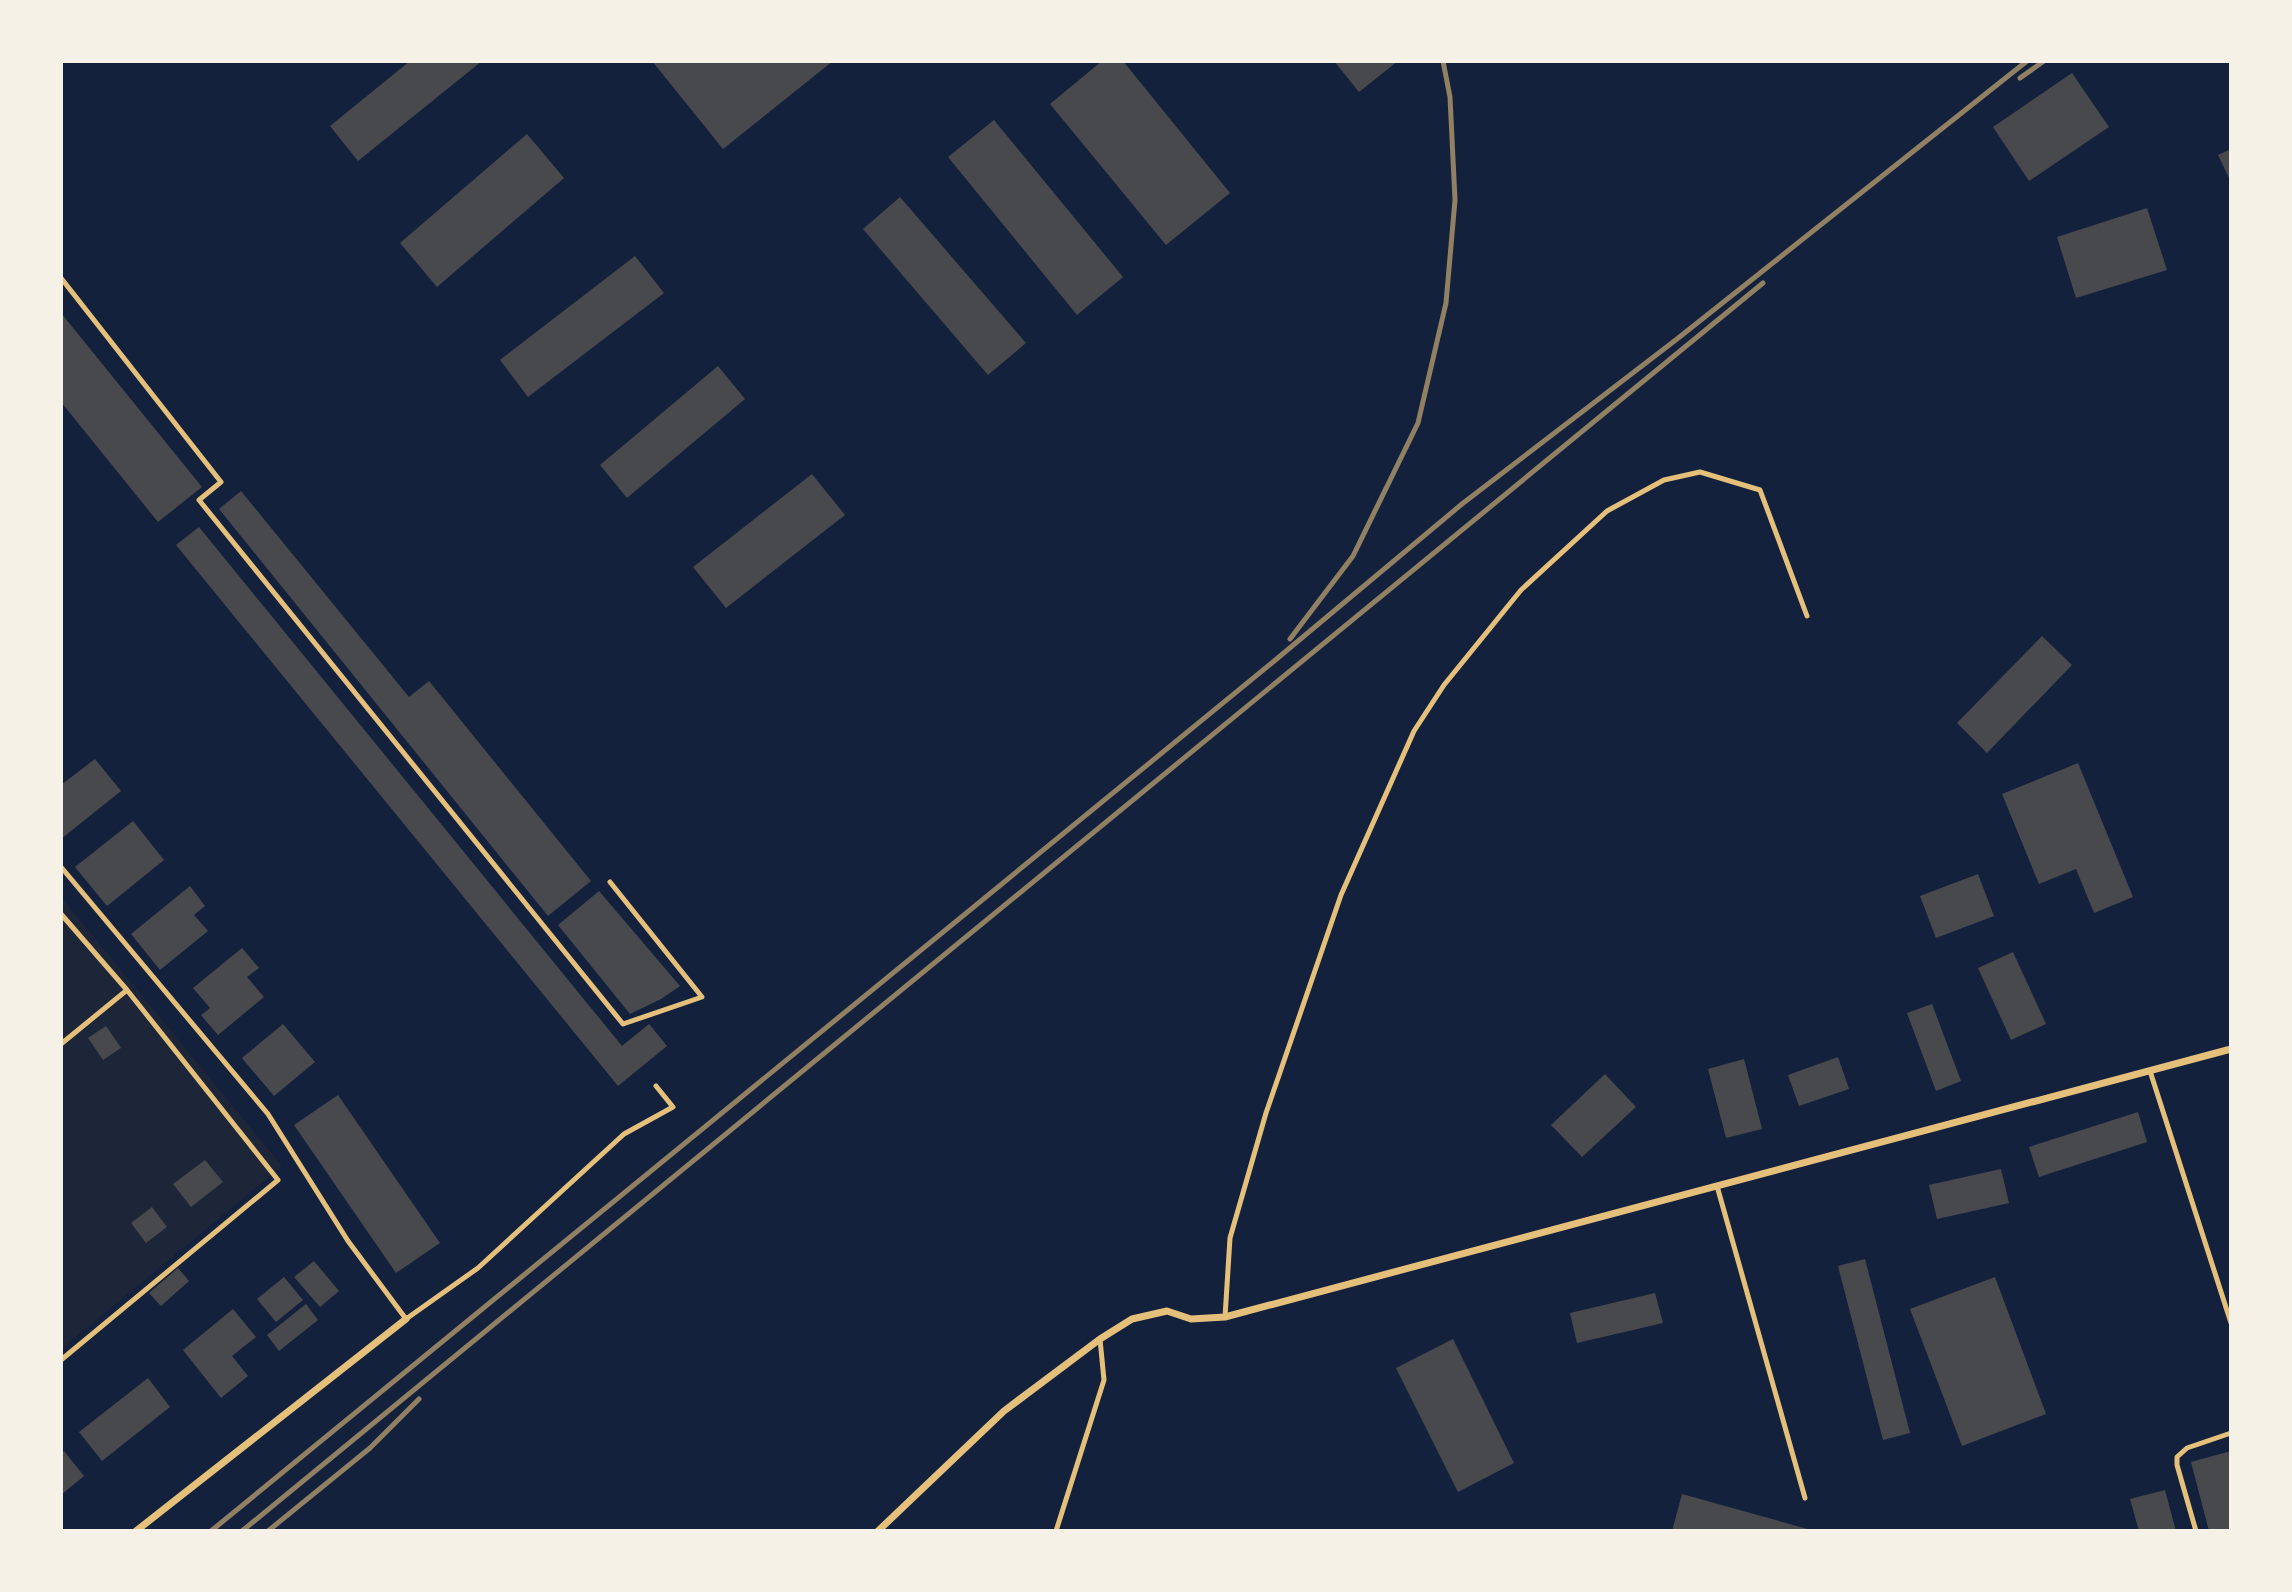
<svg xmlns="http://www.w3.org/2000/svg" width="2292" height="1592" viewBox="0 0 2292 1592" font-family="'PT Sans',sans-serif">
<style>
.green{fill:#1d2539}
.building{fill:#48494c}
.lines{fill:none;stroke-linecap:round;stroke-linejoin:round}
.service{stroke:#e5c07b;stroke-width:5}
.minor{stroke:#e5c07b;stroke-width:7}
.rail{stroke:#918062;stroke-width:5}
</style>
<rect width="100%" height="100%" fill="#14213d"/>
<path class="green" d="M61 897 282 1166 61 1349Z"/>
<path class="building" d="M410 61H482L358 161 330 126Z
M652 61H833L723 149Z
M1102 61H1123L1230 193 1166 245 1050 104Z
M1334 61H1398L1359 92Z
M2072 73 2109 127 2029 181 1993 127Z
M994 120 1123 277 1077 315 948 157Z
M527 134 564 178 437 287 400 243Z
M2231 149V182L2218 155Z
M900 197 1026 343 988 375 863 229Z
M2147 208 2167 270 2076 298 2057 237Z
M635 256 664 293 528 397 500 360Z
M61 313 202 487 158 522 61 402Z
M718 366 745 399 627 498 600 465Z
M812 474 845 515 726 608 693 567Z
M241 491 409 697 429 681 591 881 548 916 219 509Z
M199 527 622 1046 649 1024 667 1046 618 1086 176 545Z
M2042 636 2072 665 1987 753 1957 723Z
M95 759 121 791 61 839V785Z
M2078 763 2133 897 2094 913 2076 869 2039 884 2002 794Z
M133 821 164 860 107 906 75 867Z
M1978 874 1994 916 1936 938 1920 896Z
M190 886 205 906 194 915 208 931 160 970 131 934Z
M599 891 680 986 661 999 630 1014 558 925Z
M242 948 259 968 247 977 264 997 218 1035 201 1015 210 1008 193 988Z
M2013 952 2046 1024 2011 1040 1978 968Z
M1932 1004 1961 1081 1936 1091 1907 1013Z
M283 1024 315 1062 274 1096 242 1058Z
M106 1026 121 1048 103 1060 88 1038Z
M1838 1057 1849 1089 1799 1106 1788 1075Z
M1744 1059 1762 1129 1726 1138 1708 1069Z
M1605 1074 1636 1107 1582 1157 1551 1125Z
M338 1095 440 1243 396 1273 294 1125Z
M2138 1112 2147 1142 2039 1177 2029 1147Z
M205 1160 223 1182 191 1207 173 1184Z
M2001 1169 2009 1203 1937 1219 1929 1185Z
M152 1207 167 1227 146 1243 131 1223Z
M1865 1259 1910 1433 1883 1440 1838 1266Z
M314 1261 339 1291 320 1307 294 1277Z
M178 1268 189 1281 161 1306 149 1293Z
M284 1277 303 1300 276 1322 257 1299Z
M1995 1277 2046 1414 1962 1446 1910 1309Z
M1655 1293 1663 1323 1577 1343 1570 1313Z
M306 1304 318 1320 279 1351 267 1335Z
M233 1309 256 1337 232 1356 248 1376 221 1398 183 1350Z
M1453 1339 1514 1463 1458 1492 1396 1368Z
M148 1378 170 1407 102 1461 79 1432Z
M64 1451 84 1476 61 1495V1454Z
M2231 1451V1531H2209L2191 1462Z
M2165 1490 2176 1531H2139L2130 1499Z
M1682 1494 1811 1530V1531H1672Z"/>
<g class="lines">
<path class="service" d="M61 278 221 482 199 500 623 1024 702 997 610 882
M61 867 268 1114 348 1241 406 1319 478 1268 624 1134 673 1107 656 1086
M61 914 127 990 278 1180 61 1360
M61 1044 127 990
M2150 1071 2231 1323
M1717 1186 1805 1498
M1225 1317 1230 1238 1266 1113 1341 895 1414 731 1444 685 1521 590 1607 511 1664 480 1700 472 1760 490 1807 616
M1056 1531 1104 1380 1100 1339
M2196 1531 2177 1465V1457L2187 1448 2231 1433"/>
<path class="minor" d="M136 1531 406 1319
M878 1531 1004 1411 1100 1339 1132 1319 1167 1311 1191 1319 1225 1317 2231 1049"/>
<path class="rail" d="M2020 78 2044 61
M1290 639 1353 556 1418 423 1446 303 1455 200 1450 97 1443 61
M211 1531 1273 662 1462 504 1677 339 2027 61
M242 1531 1763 283
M268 1531 370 1448 419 1399"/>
</g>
<rect width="2292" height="1592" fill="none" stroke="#f6f1e7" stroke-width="126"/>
</svg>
